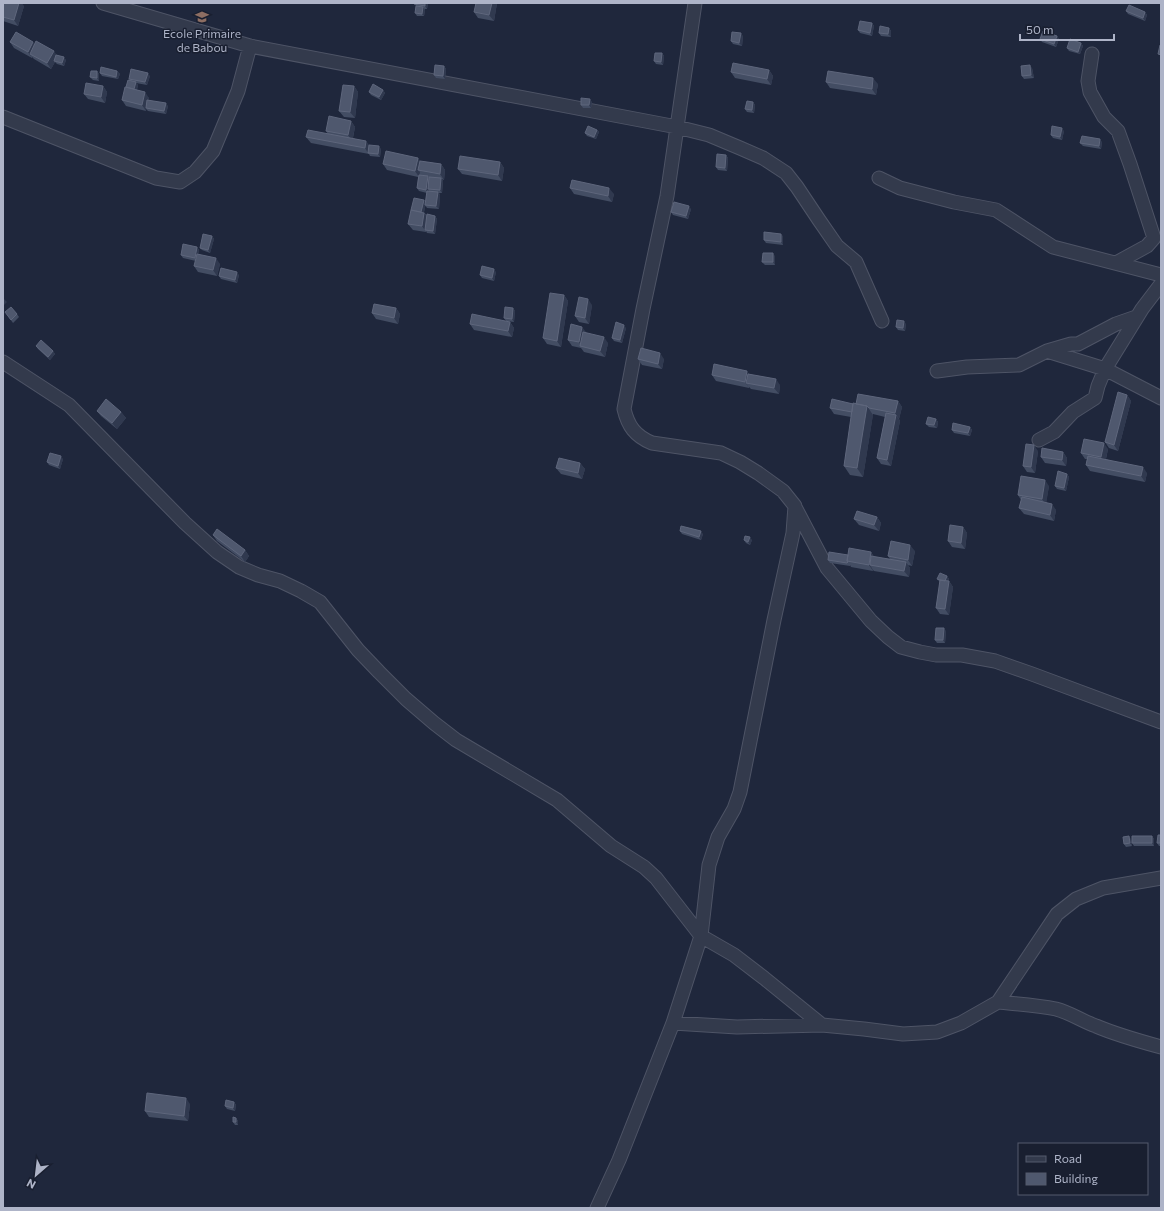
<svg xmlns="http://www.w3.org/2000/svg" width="1164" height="1211" viewBox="0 0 1164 1211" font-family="Commissioner,sans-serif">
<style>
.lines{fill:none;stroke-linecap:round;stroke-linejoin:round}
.street-casing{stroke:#4e5466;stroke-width:15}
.street{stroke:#333a4c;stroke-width:13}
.wall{fill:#434d63}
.shaded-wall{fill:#30394f}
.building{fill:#4f586e;stroke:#5e667c}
.labels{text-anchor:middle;stroke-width:3;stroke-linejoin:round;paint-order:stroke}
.poi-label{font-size:12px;fill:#aeb4c8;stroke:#191f30}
</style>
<rect width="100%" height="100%" fill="#1f273c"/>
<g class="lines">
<g class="street-casing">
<path id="street" d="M103 3 250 46 677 127 709 135 740 148 763 158 786 173 797 187 819 220 837 246 856 262 882 321
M1092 54 1088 81 1090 92 1104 117 1118 131 1130 164 1154 238 1147 246 1116 263
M3 117 156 178 180 182 195 172 213 151 238 91 250 46
M879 178 900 188 954 202 996 210 1053 247 1161 275
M1047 351 1105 369 1161 398
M3 362 69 405 185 523 217 552 239 567 258 575 280 581 301 591 320 602 358 650 379 672 406 699 434 723 456 740 557 800 611 846 644 867 656 878 701 936 734 955 764 978 822 1025
M937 371 967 367 1019 365 1047 351 1071 344H1078L1116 324 1136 317
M1039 440 1054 432 1073 412 1095 398 1098 386 1105 369 1142 309 1161 284
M795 507 827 568 871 621 888 637 901 647 920 652 936 655H962L995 661 1032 674 1161 722
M998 1002C1017 1004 1037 1005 1056 1009 1071 1013 1082 1021 1096 1026 1117 1035 1139 1041 1161 1047
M673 1023 737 1027 822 1025 864 1029 903 1034 937 1032 961 1023 998 1002 1057 914 1076 899 1103 888 1161 878
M597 1208 619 1160 673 1023 701 936 709 865 718 837 734 809 740 792 774 620 793 533 795 506 783 491 758 473 740 462 721 453 652 443C635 436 628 426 624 409L643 309 667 196 695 3"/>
</g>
<use href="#street" class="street"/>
</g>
<path class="wall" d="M3 3 24 6 18 26 3 21Z
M414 3H428L427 9H425V10L424 16H417L415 13 416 6 414 4Z
M476 3H497L494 21 478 18 474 12Z
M1126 11 1145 12 1147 15 1145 21 1128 14Z
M872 23 874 26 872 36 860 33 858 30Z
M889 28 891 31V37L881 36 879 33Z
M743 36 742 46 733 44 731 41Z
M1057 36 1059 39 1056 47 1042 42 1040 39Z
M10 42 35 44 66 60 64 66 57 64 55 62 51 69 34 59 32 57V58L14 48Z
M1081 43 1083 46 1080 54 1069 51 1067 48Z
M662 53 664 56 663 65 656 64 654 61Z
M444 66 446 69 445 79 436 78 434 75Z
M1032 68 1034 78 1024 79 1022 76Z
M769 70 773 76 771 85 735 78 731 72Z
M97 71 99 74V81L93 80 90 77Z
M117 71 120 74 118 79 102 76 100 73Z
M150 76 147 85 136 83 138 85 137 90 149 98 148 100 168 106 166 114 148 111 146 109V111L126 106 122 100 127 88 131 81 129 79Z
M826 82 878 84 876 95 830 88Z
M103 86 107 92 105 103 88 99 84 94Z
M354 86 358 92 355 118 344 117 339 111Z
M383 90 385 93 381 100 371 95 369 92Z
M592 102 591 108H583L581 105Z
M753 102 755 105 754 113 747 112 745 109Z
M351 121 355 127 353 138 369 145 381 149 380 157 370 156 369 154 311 143 306 137 328 134 326 131Z
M597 130 599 132 596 139 587 136 585 133Z
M1064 131 1062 140 1053 138 1051 135Z
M1102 142 1101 149 1083 146 1080 143Z
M726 155 728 158 727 171 718 170 716 167Z
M418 158 420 161 441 164 445 170 444 180 442 179 443 181 442 193H439L440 195 439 209 427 208 425 205 426 203 424 212 427 216H435L437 219 435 234 427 233 426 231V232L413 230 408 224 424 200 426 203 427 193 419 191 417 188 418 177 387 170 383 164Z
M500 162 504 168 502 181 462 174 458 169Z
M570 188 614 194 612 202 574 194Z
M691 209 688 219 673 215 671 212Z
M212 236 214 239 210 253 202 250 200 248Z
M783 236V245L766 243 764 240Z
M197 247 199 250 198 254 220 264 217 276 198 272 194 266 196 261 183 258 181 255Z
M775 256V265H765L762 262Z
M496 272 494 281 482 278 480 275Z
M239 275 237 283 221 279 219 276Z
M564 295 568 301 561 347 547 344 543 338Z
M592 305 589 324 579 322 575 316Z
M396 308 400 314 398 324 376 319 372 313Z
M513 308 515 311 514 322 506 321 504 318Z
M5 312 17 314 19 317 13 323Z
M510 322 514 328 512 337 474 330 470 324Z
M906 324 905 331 898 330 896 327Z
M626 328 622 343 614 341 612 338Z
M586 333 608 343 605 357 584 352 581 348 572 346 568 340Z
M36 346 53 351 55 354 50 360 38 349Z
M638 359H664L662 369 642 365Z
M749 374 780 385 779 394 751 389 749 387V388L716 381 712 375Z
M1127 395 1131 401 1118 451 1109 448 1105 442Z
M898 401 902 407 899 419 900 421 891 466 881 464 877 458 885 417 873 414 863 477 850 475 844 466 851 417 834 414 830 408 856 404Z
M97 411 121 412 126 418 117 429 101 416Z
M936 419 938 422 937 428 929 427 926 424Z
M970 427 972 430 970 436 954 433 952 430Z
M1108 449 1106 459 1147 473 1145 482 1090 471 1086 465 1087 459H1085L1081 453Z
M1038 451 1035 473 1027 472 1023 466Z
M1063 452 1067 458 1066 466 1045 463 1041 457Z
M63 459 60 469 49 465 47 462Z
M580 463 585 469 582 479 561 474 556 468Z
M1067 474 1069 477 1066 491 1057 489 1055 486Z
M1049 486 1046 502 1056 510 1054 521 1024 514 1019 508 1021 500 1018 495Z
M877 517 881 523 879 531 859 525 854 519Z
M963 527 967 533 965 549 952 547 948 541Z
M680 531 703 534 701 540 682 534Z
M213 535 245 550 249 556 245 562 217 541Z
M744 540H752L750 545 746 543Z
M915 551 912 566 908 565 910 568 909 577 874 571 873 570V571L851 567 850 565V566L830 563 828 560 848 555 871 552 874 557 890 559 888 556Z
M947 576 949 579 948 581H949L953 587 949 615 940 614 936 608 940 582 937 579Z
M946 631 945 643H937L935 640Z
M1161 835V846H1159L1157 843Z
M1152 836 1154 839V846H1134L1132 843Z
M1131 839 1132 846 1126 847 1124 844Z
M234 1102 236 1105 235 1111 227 1109 225 1106Z
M190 1104 188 1121 149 1117 145 1111Z
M236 1118 238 1121V1125H235L233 1122Z"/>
<path class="shaded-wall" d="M19 3H22L24 6 18 26 14 20Z
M425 3H428L427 9 425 6Z
M492 3H497L494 21 489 15Z
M423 7 425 10 424 16 422 14Z
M1145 12 1147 15 1145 21 1143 18Z
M872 23 874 26 872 36 870 33Z
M889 28 891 31V37L888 34Z
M741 33 743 36 742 46 739 43Z
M1057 36 1059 39 1056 47 1054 44Z
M33 42 37 48 30 54 32 58 28 52Z
M1081 43 1083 46 1080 54 1078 52Z
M54 51 58 57 51 69 47 63Z
M662 53 664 56 663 65 661 62Z
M64 57 66 60 64 66 62 63Z
M1030 65 1032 68 1034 78 1031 75Z
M444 66 446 69 445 79 443 76Z
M769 70 773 76 771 85 767 79Z
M97 71 99 74V81L97 78Z
M117 71 120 74 118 79 116 77Z
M148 73 150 76 147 85 145 82Z
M873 78 878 84 876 95 872 89Z
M136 82 138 85 136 92 134 89Z
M103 86 107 92 105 103 101 97Z
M354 86 358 92 355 118 350 112Z
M383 90 385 93 381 100 379 97Z
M145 92 149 98 146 111 142 105Z
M590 99 592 102 591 108 589 105Z
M753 102 755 105 754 113 752 110Z
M166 103 168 106 166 114 164 111Z
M351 121 355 127 352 141 348 135Z
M1062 128 1064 131 1062 140 1060 137Z
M597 130 599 132 596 139 594 137Z
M1100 139 1102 142 1101 149 1099 146Z
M366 141 371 147 368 153 365 148Z
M379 146 381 149 380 157 378 154Z
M726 155 728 158 727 171 725 168Z
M418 158 422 164 418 170 420 172 419 177 415 171Z
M500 162 504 168 502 181 498 175Z
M441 164 445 170 444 180 440 174Z
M428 176 430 179 428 189 429 190 428 193 426 190Z
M441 178 443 181 442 193 440 190Z
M609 188 614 194 612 202 608 196Z
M438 192 440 195 439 209 436 206Z
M424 200 426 203 423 217 421 214Z
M689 206 691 209 688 219 686 216Z
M424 213 428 218 425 230 426 232 422 226Z
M435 216 437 219 435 234 433 231Z
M781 234 783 236V245L781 242Z
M212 236 214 239 210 253 208 250Z
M197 247 199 250 197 261 195 258Z
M773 253 775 256V265L773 262Z
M216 258 220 264 217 276 213 270Z
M494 269 496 272 494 281 492 278Z
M237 272 239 275 237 283 235 280Z
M564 295 568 301 561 347 557 341Z
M4 299 7 302 3 306V300Z
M588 299 592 305 589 324 585 318Z
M396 308 400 314 398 324 394 318Z
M513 308 515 311 514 322 512 319Z
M904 321 906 324 905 331 903 328Z
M510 322 514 328 512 337 508 331Z
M624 325 626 328 622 343 620 340Z
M582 327 586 332 582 347 579 342Z
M604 337 608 343 605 357 600 351Z
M53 351 55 354 50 360 48 357Z
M660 353 664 359 662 369 658 364Z
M747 371 751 377 746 383 749 388 745 382Z
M776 379 780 385 779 394 774 388Z
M1127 395 1131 401 1118 451 1114 445Z
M898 401 902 407 899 419 895 413Z
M867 406 873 415 863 477 857 468Z
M121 412 126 418 117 429 112 423Z
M896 415 900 421 891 466 887 460Z
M936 419 938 422 937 428 934 425Z
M970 427 972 430 970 436 968 433Z
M1104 443 1108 449 1105 463 1101 457Z
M1034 445 1038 451 1035 473 1031 467Z
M1063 452 1067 458 1066 466 1062 460Z
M61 456 63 459 60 469 58 466Z
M580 463 585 469 582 479 578 473Z
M1143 467 1147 473 1145 482 1141 476Z
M1067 474 1069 477 1066 491 1064 488Z
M1045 480 1049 486 1046 505 1042 499Z
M1052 504 1056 510 1054 521 1050 515Z
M877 517 881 523 879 531 874 525Z
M963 527 967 533 965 549 961 543Z
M701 531 703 534 701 540 699 537Z
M750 537 752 540 750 545 748 542Z
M910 545 915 551 912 566 908 560Z
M245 550 249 556 245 562 241 556Z
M871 552 875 558 870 565 873 570V571L869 565Z
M906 562 910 568 909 577 904 571Z
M947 576 949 579 946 585 944 582Z
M949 581 953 587 949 615 945 609Z
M944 628 946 631 945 643 943 640Z
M1129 836 1131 839 1132 846 1130 843Z
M1152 836 1154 839V846L1152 843Z
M186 1098 190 1104 188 1121 184 1116Z
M234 1102 236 1105 235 1111 233 1108Z
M236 1118 238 1121V1125L236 1122Z"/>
<path class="building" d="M3 3H19L14 20 3 17Z
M414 3H425V6L414 4Z
M476 3H492L489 15 474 12Z
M1129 5 1145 12 1143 18 1126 11Z
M416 6 423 7 422 14 415 13Z
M860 21 872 23 870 33 858 30Z
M880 26 889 28 888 34 879 33Z
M1043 31 1057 36 1054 44 1040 39Z
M16 32 33 42 28 52 10 42Z
M732 32 741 33 739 43 731 41Z
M1070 39 1081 43 1078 52 1067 48Z
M36 41 54 51 47 63 30 54Z
M1160 45H1161V55L1158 54Z
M655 53H662L661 62 654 61Z
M56 55 64 57 62 63 54 61Z
M733 63 769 70 767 79 731 72Z
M435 65 444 66 443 76 434 75Z
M1030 65 1031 75 1022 76 1021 66Z
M101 67 117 71 116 77 100 73Z
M131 69 148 73 145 82 129 79Z
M91 71H97V78L90 77Z
M828 71 873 78 872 89 826 82Z
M128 80 136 82 134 89 126 87Z
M86 83 103 86 101 97 84 94Z
M373 84 383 90 379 97 369 92Z
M343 85 354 86 350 112 339 111Z
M125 87 145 92 142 105 122 100Z
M581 98 590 99 589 105H581Z
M147 100 166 103 164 111 146 108Z
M747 101 753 102 752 110 745 109Z
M329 116 351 121 348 135 326 131Z
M588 126 597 130 594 137 585 133Z
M1052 126 1062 128 1060 137 1051 135Z
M308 130 366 141 365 148 306 137Z
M1082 136 1100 139 1099 146 1080 143Z
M369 145 379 146 378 154 368 153Z
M386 151 418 158 415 171 383 164Z
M717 154 726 155 725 168 716 167Z
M460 156 500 162 498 175 458 169Z
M420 161 441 164 440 174 418 170Z
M419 175 428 176 426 190 417 188Z
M429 177 441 178 440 190 428 189Z
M572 180 609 188 608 196 570 188Z
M427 191 438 192 436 206 425 205Z
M414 198 424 200 421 212 411 210Z
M674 202 689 206 686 216 671 212Z
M411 210 424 213 422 226 408 224Z
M427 214 435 216 433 231 425 230Z
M764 232 781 234V242L764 240Z
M203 234 212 236 208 250 200 248Z
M183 244 197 247 195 258 181 255Z
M763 253H773V262H762Z
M197 254 216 258 213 270 194 266Z
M482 266 494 269 492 278 480 275Z
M221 268 237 272 235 280 219 276Z
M550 293 564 295 557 341 543 338Z
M579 297 588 299 585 318 575 316Z
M374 304 396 308 394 318 372 313Z
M11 307 17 314 11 320 5 312Z
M505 307 513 308 512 319 504 318Z
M472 314 510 322 508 331 470 324Z
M897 320 904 321 903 328 896 327Z
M616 322 624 325 620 340 612 338Z
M571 324 582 327 579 342 568 340Z
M583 332 604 337 600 351 580 346Z
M41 340 53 351 48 357 36 346Z
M641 348 660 353 658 364 638 359Z
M714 364 747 371 745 382 712 375Z
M748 374 776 379 774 388 746 383Z
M1118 392 1127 395 1114 445 1105 442Z
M858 394 898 401 895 413 869 408 867 406 856 404Z
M106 399 121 412 112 423 97 411Z
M832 399 853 404 852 412 830 408Z
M853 403 867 406 857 468 844 466Z
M886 413 896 415 887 460 877 458Z
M928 417 936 419 934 425 926 424Z
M953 423 970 427 968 433 952 430Z
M1084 439 1104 443 1101 457 1081 453Z
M1026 444 1034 445 1031 467 1023 466Z
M1042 448 1063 452 1062 460 1041 457Z
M50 453 61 456 58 466 47 462Z
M1088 456 1143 467 1141 476 1086 465Z
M559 458 580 463 578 473 556 468Z
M1058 471 1067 474 1064 488 1055 486Z
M1021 476 1045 480 1042 499 1018 495Z
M1022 497 1052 504 1050 515 1019 508Z
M857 511 877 517 874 525 854 519Z
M950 525 963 527 961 543 948 541Z
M681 526 701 531 699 537 680 531Z
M217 529 245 550 241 556 213 535Z
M745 536 750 537 748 542 744 540Z
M891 541 910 545 908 560 888 556Z
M849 548 871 552 869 565 847 561Z
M829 552 848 555 847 561 848 562 847 563 828 560Z
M871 556 906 562 904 571 870 565Z
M940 573 947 576 945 581 940 580 937 579Z
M940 580 949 581 945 609 936 608Z
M936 628H944L943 640H935Z
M1158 835H1161L1160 843H1157Z
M1129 836 1130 843 1124 844 1123 837Z
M1132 836H1152V843H1132Z
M147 1093 186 1098 184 1116 145 1111Z
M226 1100 234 1102 233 1108 225 1106Z
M233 1117 236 1118V1122H233Z"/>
<defs>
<g id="school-bare" transform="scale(1.08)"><path d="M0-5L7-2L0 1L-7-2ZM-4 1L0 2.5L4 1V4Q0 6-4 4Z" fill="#8d6e63" stroke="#191f30" stroke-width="2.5" paint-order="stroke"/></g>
</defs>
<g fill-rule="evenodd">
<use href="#school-bare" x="202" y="17"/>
</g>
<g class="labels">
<g class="poi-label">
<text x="202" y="38">Ecole Primaire<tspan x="202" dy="14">de Babou</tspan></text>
</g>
</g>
<rect width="1164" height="1211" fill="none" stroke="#aeb4c8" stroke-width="8"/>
<rect x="1018" y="1143" width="130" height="52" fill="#191f30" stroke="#555b6d"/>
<rect x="1026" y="1156" width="20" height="6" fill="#333a4c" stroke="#555b6d"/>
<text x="1054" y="1163" font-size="12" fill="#aeb4c8">Road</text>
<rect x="1026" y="1173" width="20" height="12" fill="#4f586e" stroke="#555b6d"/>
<text x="1054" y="1183" font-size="12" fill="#aeb4c8">Building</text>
<g transform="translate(36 1175) rotate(208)" stroke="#191f30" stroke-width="3" paint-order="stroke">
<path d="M0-3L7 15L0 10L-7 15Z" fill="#aeb4c8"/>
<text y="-6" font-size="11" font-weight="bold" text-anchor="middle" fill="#aeb4c8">N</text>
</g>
<path d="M1020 34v6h94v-6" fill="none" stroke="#aeb4c8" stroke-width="2"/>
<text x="1026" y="34" font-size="12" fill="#aeb4c8" stroke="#191f30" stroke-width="3" paint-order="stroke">50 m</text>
</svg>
